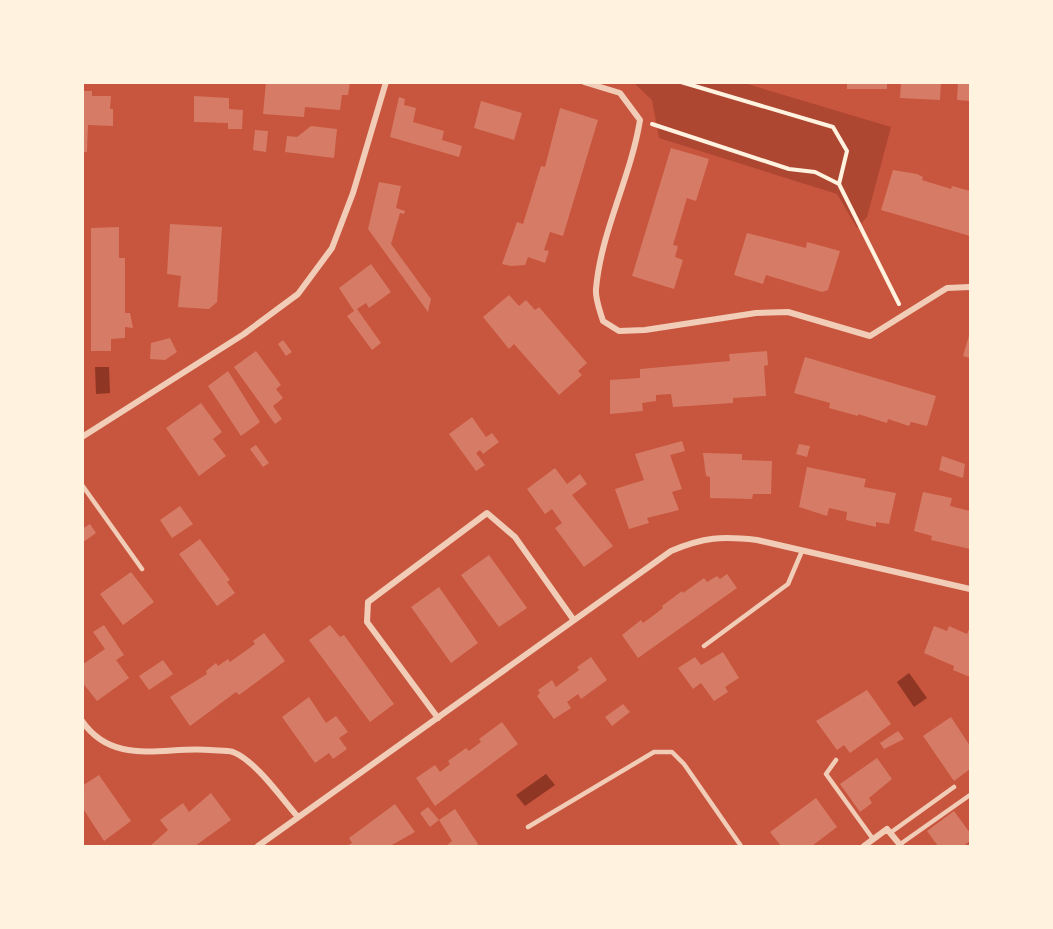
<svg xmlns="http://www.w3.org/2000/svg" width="1053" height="929" viewBox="0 0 1053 929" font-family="Helvetica,sans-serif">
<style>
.green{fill:#ae4732}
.water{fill:#8f3625}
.building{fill:#d67c66}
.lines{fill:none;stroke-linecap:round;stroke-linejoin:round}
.path{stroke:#fff3e0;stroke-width:4}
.service{stroke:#f1ccb7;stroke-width:4.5}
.minor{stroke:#f1ccb7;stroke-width:6}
</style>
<rect width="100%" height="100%" fill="#c8553d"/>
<path class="green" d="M634 83H744L891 127 867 217 857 228 837 194 659 138 652 100Z"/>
<path class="water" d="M95 367H109L110 393 96 394Z
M909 673 927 698 914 707 897 682Z
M546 774 555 785 525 806 516 795Z"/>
<path class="building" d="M266 82 293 84 350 82 348 95H342L340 110 305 107 304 117 263 114Z
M847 82H887V89H847Z
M901 82H941L940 100 900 98Z
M958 82H970V101L957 100Z
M82 91H92V96H111L110 109H113V126L88 125 87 152H82Z
M194 96 229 98V109L243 110 242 129H228V123L194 122Z
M399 97 405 99 404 105 416 108 413 122 444 131 442 140 462 146 459 157 390 137Z
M481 101 522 113 514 140 474 128Z
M560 108 598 120 563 236 550 232 544 250 549 251 545 263 528 257 525 265 511 266 502 264 517 222 523 224 541 166 545 167Z
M311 126 337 129 334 158 285 152 287 136 297 137Z
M255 130 268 131 266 152 253 150Z
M671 148 709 159 696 201 687 198 673 245 678 246 675 257 683 260 674 289 632 276Z
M893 170 917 174 923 177 922 180 951 189 952 186 970 191V236L881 210Z
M379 182 401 186 396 208 405 211 404 214 400 213 391 244 431 299 428 312 368 229Z
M170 224 222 227 217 302 209 309 178 307 181 276 167 274Z
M119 227V258H125V313H130L133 328 125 327V338L111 339V351H91V228Z
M747 233 806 248 807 242 840 251 828 290 822 292 766 275 763 284 734 275Z
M371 264 391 292 369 308 366 303 357 309 381 343 372 350 347 316 354 311 339 288Z
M509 295 519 306 526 300 535 310 539 307 587 363 578 371 582 375 559 395 514 344 509 349 483 317Z
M970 332V358L963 356Z
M170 338 177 352 165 360 150 359 151 343Z
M283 340 292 352 286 356 278 344Z
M256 351 281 385 276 389 283 398 273 406 282 419 275 424 234 367Z
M767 351 768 365 764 366 766 396 733 398V403L673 407 671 394 656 395V401L642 403 643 411 610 414V380L640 378V369L730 361 729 354Z
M805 357 936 396 927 426 911 422 909 426 888 419 887 423 858 414V416L829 408 830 403 794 393Z
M228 371 260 422 241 436 208 386Z
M201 403 222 432 213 439 226 456 199 476 166 428Z
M472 417 486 437 492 433 499 442 483 454 480 450 476 453 485 465 476 471 449 434Z
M682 441 685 451 670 455 682 489 672 492 679 510 647 518 649 523 629 529 615 489 644 480 635 454Z
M799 444 810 446 807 457 796 454Z
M256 445 269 463 263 467 250 449Z
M703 453 742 454V460L772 461 771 494H753L752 499 710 498V477L706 476Z
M942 456 965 464 963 478 939 470Z
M807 467 866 479 864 487 896 493 889 524 876 522V527L846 520 847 512 829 508 827 516 799 507Z
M555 468 567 484 580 474 587 484 572 495 613 546 584 567 555 528 562 523 552 509 545 514 527 489Z
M923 492 952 498 950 506 970 511V549L931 540 932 536 914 531Z
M180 506 193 524 172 538 160 520Z
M90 524 96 533 82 543V529Z
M200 539 230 580 227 582 235 593 217 606 179 554Z
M489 555 527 608 499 627 461 575Z
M131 572 154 602 123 625 100 594Z
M727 574 737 588 638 658 622 635 641 620 643 623 654 615 663 608 662 606 682 591 683 593 704 578 707 582 717 576 720 579Z
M439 587 478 643 451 663 411 607Z
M104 625 124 655 116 660 129 678 97 701 82 682V665L105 649 93 632Z
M330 625 340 637 344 635 394 704 370 722 309 640Z
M934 626 947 631 949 626 967 634 970 627V677L953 670 954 666 924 653Z
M264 633 285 661 239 695 236 692 190 726 170 697 207 674 206 671 216 663 218 666 228 659 230 662 255 644 253 641Z
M723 652 739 678 725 687 728 692 714 701 701 683 693 689 678 668 695 657 701 665Z
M591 657 607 680 581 699 578 694 567 702 571 708 554 719 537 696 540 693 538 690 552 680 556 687 579 670 577 667Z
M163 660 173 674 149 690 139 676Z
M867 690 891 724 850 753 844 745 837 750 816 721Z
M309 697 326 723 336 716 348 732 339 738 347 749 333 759 329 753 315 763 282 717Z
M623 704 630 712 612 726 605 717Z
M951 717 970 746V769L954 781 923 736Z
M502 722 518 744 435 806 416 778 435 765 440 772 450 764 448 761 466 748 469 751 481 742 479 739Z
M898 731 904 739 884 749 880 743Z
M877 758 892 779 869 798 872 803 860 812 840 784Z
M99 775 131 821 104 841 82 807V786Z
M211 793 231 820 195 846H150L168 830 160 820 183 803 189 812Z
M816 798 837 827 812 846H781L770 832Z
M395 804 415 832 390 846H347L352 843 349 838Z
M428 807 439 820 430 827 420 813Z
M455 809 478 844 475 846H446L452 841 439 820Z
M954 811 970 833V841L963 846H938L927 831Z"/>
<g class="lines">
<path class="path" d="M681 82 833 127 847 151 839 184
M652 124 789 169 815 172 839 184 899 304"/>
<path class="service" d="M82 485 142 569
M704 646 788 584 802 551
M836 760 826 774 873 839
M528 827 654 752H672L684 764 741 846
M890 833 954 787
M899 845 970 795"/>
<path class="minor" d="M584 82 620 93 640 120C631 177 601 231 596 289 595 299 600 311 603 321L619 331 645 330 756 313 788 312 870 336 947 288 970 287
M82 437 244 334 298 294 332 248 353 193 386 82
M438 718 367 622 368 602 487 513 515 537 573 619
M82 721C114 767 164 746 210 750 217 751 226 750 233 752 256 761 282 799 298 817
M258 846 671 551C704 537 722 536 757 540L970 589
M864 846 887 829 901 846"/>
</g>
<rect width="1053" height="929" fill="none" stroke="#fff3e0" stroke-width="168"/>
</svg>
